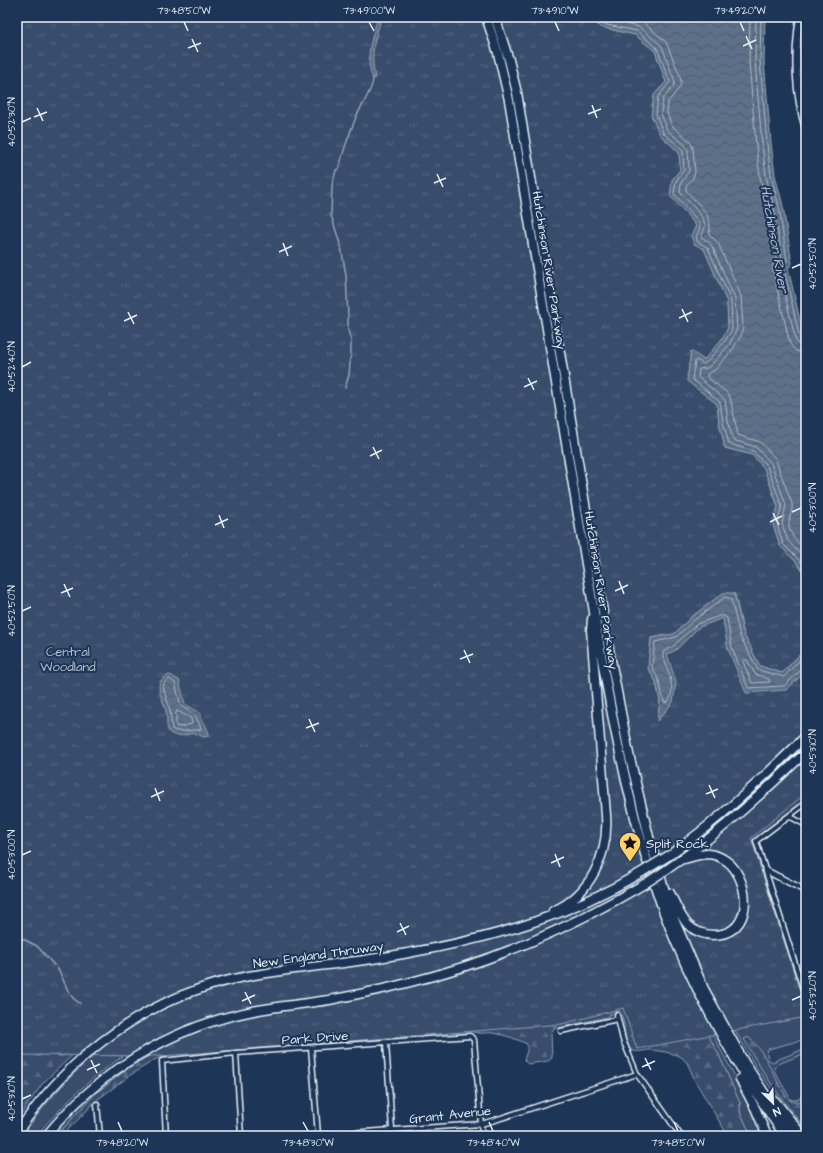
<svg xmlns="http://www.w3.org/2000/svg" width="823" height="1153" viewBox="0 0 823 1153" font-family="'Architects Daughter',sans-serif">
<style>
.built{fill:#2a4162}
.grass{fill:#374d6c;stroke:#909fb2}
.forest{fill:url(#forest-firs);stroke:#909fb2}
.park{fill:url(#park-tufts);stroke:#909fb2}
.water{fill:url(#water-waves);stroke:#95a4b5}
.lines{fill:none;stroke-linecap:round;stroke-linejoin:round}
.shore{stroke:#b0bdcc;stroke-width:1}
.stream{stroke:#95a4b5;stroke-width:1.5}
.minor-casing{stroke:#e8f1f8;stroke-width:7}
.tertiary-casing{stroke:#e8f1f8;stroke-width:8}
.secondary-casing{stroke:#e8f1f8;stroke-width:9}
.motorway-casing{stroke:#e8f1f8;stroke-width:11}
.minor{stroke:#1d3557;stroke-width:4}
.tertiary{stroke:#1d3557;stroke-width:5}
.secondary{stroke:#1d3557;stroke-width:6}
.motorway{stroke:#1d3557;stroke-width:8}
.motorway-bridge-casing{stroke:#e8f1f8;stroke-width:11;stroke-linecap:butt}
.motorway-bridge{stroke:#1d3557;stroke-width:8}
.ticks{fill:none;stroke:#e8f1f8;stroke-width:1.5}
.labels{text-anchor:middle;stroke-width:4;stroke-linejoin:round;paint-order:stroke}
.street-label{font-size:13px;fill:#e8f1f8;stroke:#1d3557}
.park-label{font-size:13px;fill:#b3c0ce;stroke:#1d3557}
.poi-label{font-size:13px;fill:#e8f1f8;stroke:#1d3557;text-anchor:start}
.water-label{font-size:14px;font-style:italic;fill:#b7c4d1;stroke:#1d3557}
.neatline{fill:none;stroke:#e8f1f8;stroke-width:1.5}
.ticks-label{font-size:10px;text-anchor:middle;fill:#e8f1f8}
</style>
<defs>
<pattern id="forest-firs" width="22" height="20" patternUnits="userSpaceOnUse"><rect width="22" height="20" fill="#374d6c"/><path d="M5 1l3.5 6h-7zM16 11l3.5 6h-7z" fill="#546782"/></pattern>
<pattern id="park-tufts" width="24" height="20" patternUnits="userSpaceOnUse"><rect width="24" height="20" fill="#374d6c"/><path d="M3 7l-1-3M5 7V3M7 7l1-3M15 17l-1-3M17 17v-4M19 17l1-3" fill="none" stroke="#546782"/></pattern>
<pattern id="water-waves" width="16" height="10" patternUnits="userSpaceOnUse"><rect width="16" height="10" fill="#5d7089"/><path d="M0 5q4-4 8 0t8 0" fill="none" stroke="#505a66"/></pattern>
</defs>
<rect width="100%" height="100%" fill="#1d3557"/>
<filter id="ink" filterUnits="userSpaceOnUse"><feTurbulence type="fractalNoise" baseFrequency=".025" numOctaves="2"/><feDisplacementMap in="SourceGraphic" scale="8" xChannelSelector="R" yChannelSelector="G"/><feConvolveMatrix kernelMatrix="1 2 1 2 8 2 1 2 1" color-interpolation-filters="sRGB"/></filter>
<g filter="url(#ink)">
<path class="built" d="M806 1039V1048L772 1062 769 1060 767 1055 768 1049Z
M806 1053V1094L796 1100H791L775 1072 774 1068 778 1064Z"/>
<path class="grass" d="M806 761V799L756 838 754 841 806 1008V1039L768 1049 767 1055 769 1060 772 1062 806 1048V1053L778 1064 774 1068 775 1072 791 1100H796L806 1094V1134L781 1102 757 1069 717 999 731 857Z
M652 885C667 930 683 973 703 1015 720 1051 741 1085 758 1120L764 1136H754L748 1129 740 1112V1103L734 1090 719 1055 697 1015 659 929 653 902 646 899 637 901 619 910 586 932 547 955 503 965 397 998 337 1008 259 1019 205 1035 161 1050 134 1064 95 1094 56 1136H52C97 1078 162 1039 232 1020 279 1008 328 1006 376 995 410 987 444 978 478 969 500 963 523 957 544 947 579 931 615 911 648 890V888Z
M133 1029 135 1048C106 1067 80 1087 57 1113 50 1120 43 1127 37 1136H23C37 1112 66 1080 87 1061 101 1050 118 1040 133 1029Z"/>
<path class="forest" d="M503 965 697 1015 719 1055 740 1103V1112L748 1129 754 1136H728C718 1119 708 1103 698 1086 692 1078 690 1062 681 1057 674 1053 656 1050 648 1050 643 1051 634 1053 630 1049 623 1040 626 1022 620 1011L614 1012 607 1017 553 1029 551 1034 552 1058 548 1061 528 1064 524 1060 527 1051V1044C516 1039 506 1035 493 1033 486 1032 478 1035 471 1031L179 1052 156 1059 132 1074 97 1100 62 1136H56L95 1094 134 1064 161 1050Z
M17 1005 79 1049 43 1083 17 1120Z
M748 1037C765 1050 772 1074 783 1091 785 1095 788 1099 791 1101 795 1103 801 1101 806 1100V1128C782 1102 762 1071 745 1041L744 1039Z"/>
<path class="park" d="M17 17H590L600 27 635 35 655 51 666 82 654 95 660 135 679 152 680 170 672 180 687 214 696 226 691 236 704 249 727 302 728 328 721 340 704 360 691 352 687 381 717 404 719 422 725 448 752 455 764 468 778 507 773 524 780 546 797 563 806 576V644L805 649 782 673 760 666 744 635 735 594 723 593 690 618 674 634 651 638 648 668 656 682 660 701 658 720 673 702 666 654 676 650 699 627 723 618 728 649 786 690 806 671V793L751 838 806 1010V1017L637 1049 623 1008 562 1024 162 1056 17 1055Z"/>
<path class="water" d="M378 17H382C374 41 370 52 375 78L373 79C364 59 372 37 378 17Z
M590 17H765L764 61 771 143 775 175 783 206 792 264 788 268 806 346V576L797 563 780 546 773 524 778 506 764 468 752 455 725 448 719 422 717 404 687 381 691 351 704 360 721 340 728 328 727 302 704 249 694 244 691 236 696 226 687 214 670 196 672 180 680 170 679 152 660 135 651 115 654 95 666 82 655 51 635 35 600 27Z
M723 593H734L744 635 760 666 782 673 805 649 806 644V671L786 690 746 693 728 649 723 618 699 627 676 650 667 654 676 682 673 702 657 721 660 701 656 682 648 668 651 638 674 634 690 618Z
M170 675 179 680 185 704 199 712C202 720 207 726 209 734V736L203 737C191 728 180 741 170 733 165 728 168 718 166 712 165 703 156 691 160 682 162 678 166 676 170 675Z"/>
<g class="lines">
<path class="shore" d="M595 17 602 24 637 31 657 48 670 82 658 97 656 114 663 133 681 148 683 151 684 170 676 181 674 194C679 200 699 219 700 226 700 232 695 233 697 241L708 248 731 301 732 330 724 342 707 362 703 364 697 360 695 361 692 379 720 402 723 422 729 444 753 451 767 466 782 506 777 524 783 544 800 561 806 569
M602 17 605 19 639 27 661 45 663 49 675 82 673 87 663 99 661 113 667 130 685 145 688 150 689 171 681 183 680 192C686 200 704 215 705 225 705 230 702 234 701 237L709 242 712 246 735 299 737 329 729 345 711 365 707 368 699 369 698 377 725 400 728 421 733 440 756 447 771 463 786 505 782 524 788 541 806 560
M624 17 643 22 666 42 680 76 681 81 680 87 668 102 667 113 672 126 690 141 693 148 695 172 693 178 686 186V190C697 204 714 215 709 234L718 243 741 296 743 328 741 336 733 349 715 370 707 374V377L726 392 730 397 738 435 760 442 775 458 792 504C793 511 789 516 789 523 788 535 799 543 806 551
M750 17 749 62 756 145 760 177 768 210 776 258 773 265V271L790 344 796 351 806 354
M756 17 755 62 762 144 766 176 774 208 782 259 779 265V270L796 341 800 346 806 348
M761 17 760 61 767 144 771 175 779 207 787 261 784 266V269L800 339 803 342 806 343
M806 653 784 677 758 670 740 636 731 599 725 597 693 621 676 637 655 642 652 667 659 681 664 702 667 703C678 691 667 669 663 656V652L673 646 697 624 722 615 727 618 732 648 748 688 784 686 802 669 806 668
M744 660H747L755 674 769 679 770 682 752 683 743 662Z
M170 679 175 683 181 706 195 715 201 728 200 730C191 729 179 734 172 729L170 710 163 687 164 683Z
M177 711 191 718 192 724 180 727 176 726V713Z"/>
<path class="stream" d="M345 388 349 375 351 350V340L348 330V316L346 275 341 247 331 215 332 186 336 170 339 169C343 150 350 132 357 115 362 105 374 87 373 78
M19 937 37 946 54 965
M57 968C65 980 67 997 80 1003"/>
<g class="minor-casing">
<path id="minor" d="M806 803 756 841 806 998
M789 816 806 825
M617 1015 623 1040 637 1074 681 1136
M561 1031 618 1019
M386 1043 392 1129
M311 1048 318 1135
M236 1053 241 1136
M97 1104 100 1136
M166 1136 162 1061 236 1053 470 1036 474 1040 482 1136
M306 1136 481 1124 495 1120 637 1074"/>
</g>
<g class="tertiary-casing">
<path id="tertiary" d="M765 870 806 891"/>
</g>
<g class="secondary-casing">
<path id="secondary" d="M800 17C794 55 795 92 806 129
M806 25C802 50 801 75 806 100"/>
</g>
<g class="motorway-casing">
<path id="motorway" d="M486 17 498 53 509 100 601 654C616 741 634 829 664 913 694 993 736 1066 785 1136
M495 17 509 60 517 93 610 655 629 754 649 837 663 885 674 919 704 989 721 1020 744 1062 793 1136
M668 856C718 821 762 779 806 736
M666 870C717 836 761 794 806 752
M670 893C675 903 680 916 688 925 694 931 704 935 713 935 748 935 751 897 737 873 731 862 720 855 708 854 700 854 692 857 684 859
M553 911C590 895 609 855 606 815L591 630 592 619
M740 1079 756 1110 767 1136
M775 1101 803 1136
M17 1133C70 1053 153 993 249 976 301 967 355 963 408 953 493 938 567 917 642 872
M46 1136C99 1071 171 1027 253 1011 278 1006 304 1004 329 1000 355 995 381 990 407 983 495 961 568 929 646 883"/>
</g>
<use href="#minor" class="minor"/>
<use href="#tertiary" class="tertiary"/>
<use href="#secondary" class="secondary"/>
<use href="#motorway" class="motorway"/>
<g class="motorway-bridge-casing">
<path id="motorway-bridge" d="M642 872 668 856
M646 883 666 870"/>
</g>
<use href="#motorway-bridge" class="motorway-bridge"/>
</g>
</g>
<path class="ticks" d="M184 22 188 31M369 22 374 31M555 22 559 31M740 22 744 31M746 36 752 49M192 39 198 52M743 46 756 40M188 48 201 43M592 105 597 118M37 108 43 121M588 114 601 109M34 117 47 112M22 122 31 118M437 174 443 187M434 183 446 178M283 243 288 256M279 252 292 246M792 268 801 264M682 309 688 322M128 312 134 324M679 318 692 312M124 321 137 315M22 367 31 362M528 378 534 390M524 387 537 381M373 447 379 459M370 456 382 450M792 512 801 508M773 513 779 525M219 515 224 528M770 522 782 516M215 525 228 519M619 581 624 594M64 584 70 597M615 591 628 585M61 593 73 588M22 611 31 607M464 650 470 663M460 659 473 654M309 719 315 732M306 728 319 723M792 756 801 752M709 785 715 798M155 788 160 801M706 794 718 789M151 797 164 791M555 854 560 867M22 855 31 851M551 863 564 857M400 923 406 935M397 932 409 926M245 992 251 1004M792 1000 801 996M242 1001 255 995M645 1058 651 1070M91 1060 97 1073M642 1067 655 1061M87 1070 100 1064M22 1099 31 1095M118 1122 122 1131M303 1122 308 1131M489 1122 493 1131M674 1122 678 1131"/>
<defs>
<g id="sight-pin" transform="scale(1.15)"><path d="M0 17L-7.5 6A9.5 9.5 0 1 1 7.5 6Z" fill="#ffd166" stroke="#1d3557"/><path d="M0-6L1.8-2.2L6-1.7L2.9 1.2L3.7 5.4L0 3.3L-3.7 5.4L-2.9 1.2L-6-1.7L-1.8-2.2Z" fill="#111"/></g>
</defs>
<g fill-rule="evenodd">
<use href="#sight-pin" x="630" y="843"/>
</g>
<g class="labels">
<g class="street-label">
<text transform="translate(550 270) rotate(81)" y="5">Hutchinson River Parkway</text>
<text transform="translate(602 590) rotate(81)" y="5">Hutchinson River Parkway</text>
<text transform="translate(318 954) rotate(-8)" y="5">New England Thruway</text>
<text transform="translate(315 1037) rotate(-4)" y="5">Park Drive</text>
<text transform="translate(450 1114) rotate(-6)" y="5">Grant Avenue</text>
</g>
<g class="park-label">
<text x="68" y="656">Central<tspan x="68" dy="15">Woodland</tspan></text>
</g>
<g class="poi-label">
<text x="646" y="848">Split Rock</text>
</g>
<g class="water-label">
<text transform="translate(775 239) rotate(80)" y="5">Hutchinson River</text>
</g>
</g>
<rect width="823" height="1153" fill="none" stroke="#1d3557" stroke-width="44"/>
<g transform="translate(773 1103) rotate(156)" stroke="#1d3557" stroke-width="3" paint-order="stroke">
<path d="M0-3L7 15L0 10L-7 15Z" fill="#e8f1f8"/>
<text y="-6" font-size="11" font-weight="bold" text-anchor="middle" fill="#e8f1f8">N</text>
</g>
<rect x="22" y="22" width="779" height="1109" class="neatline"/>
<g class="ticks-label">
<text x="184" y="14">73°48'50"W</text>
<text x="369" y="14">73°49'00"W</text>
<text x="555" y="14">73°49'10"W</text>
<text x="740" y="14">73°49'20"W</text>
<text transform="translate(11 122) rotate(-90)" y="4">40°52'30"N</text>
<text transform="translate(812 264) rotate(-90)" y="4">40°52'50"N</text>
<text transform="translate(11 367) rotate(-90)" y="4">40°52'40"N</text>
<text transform="translate(812 508) rotate(-90)" y="4">40°53'00"N</text>
<text transform="translate(11 611) rotate(-90)" y="4">40°52'50"N</text>
<text transform="translate(812 752) rotate(-90)" y="4">40°53'10"N</text>
<text transform="translate(11 855) rotate(-90)" y="4">40°53'00"N</text>
<text transform="translate(812 996) rotate(-90)" y="4">40°53'20"N</text>
<text transform="translate(11 1099) rotate(-90)" y="4">40°53'10"N</text>
<text x="122" y="1146">73°48'20"W</text>
<text x="308" y="1146">73°48'30"W</text>
<text x="493" y="1146">73°48'40"W</text>
<text x="678" y="1146">73°48'50"W</text>
</g>
</svg>
